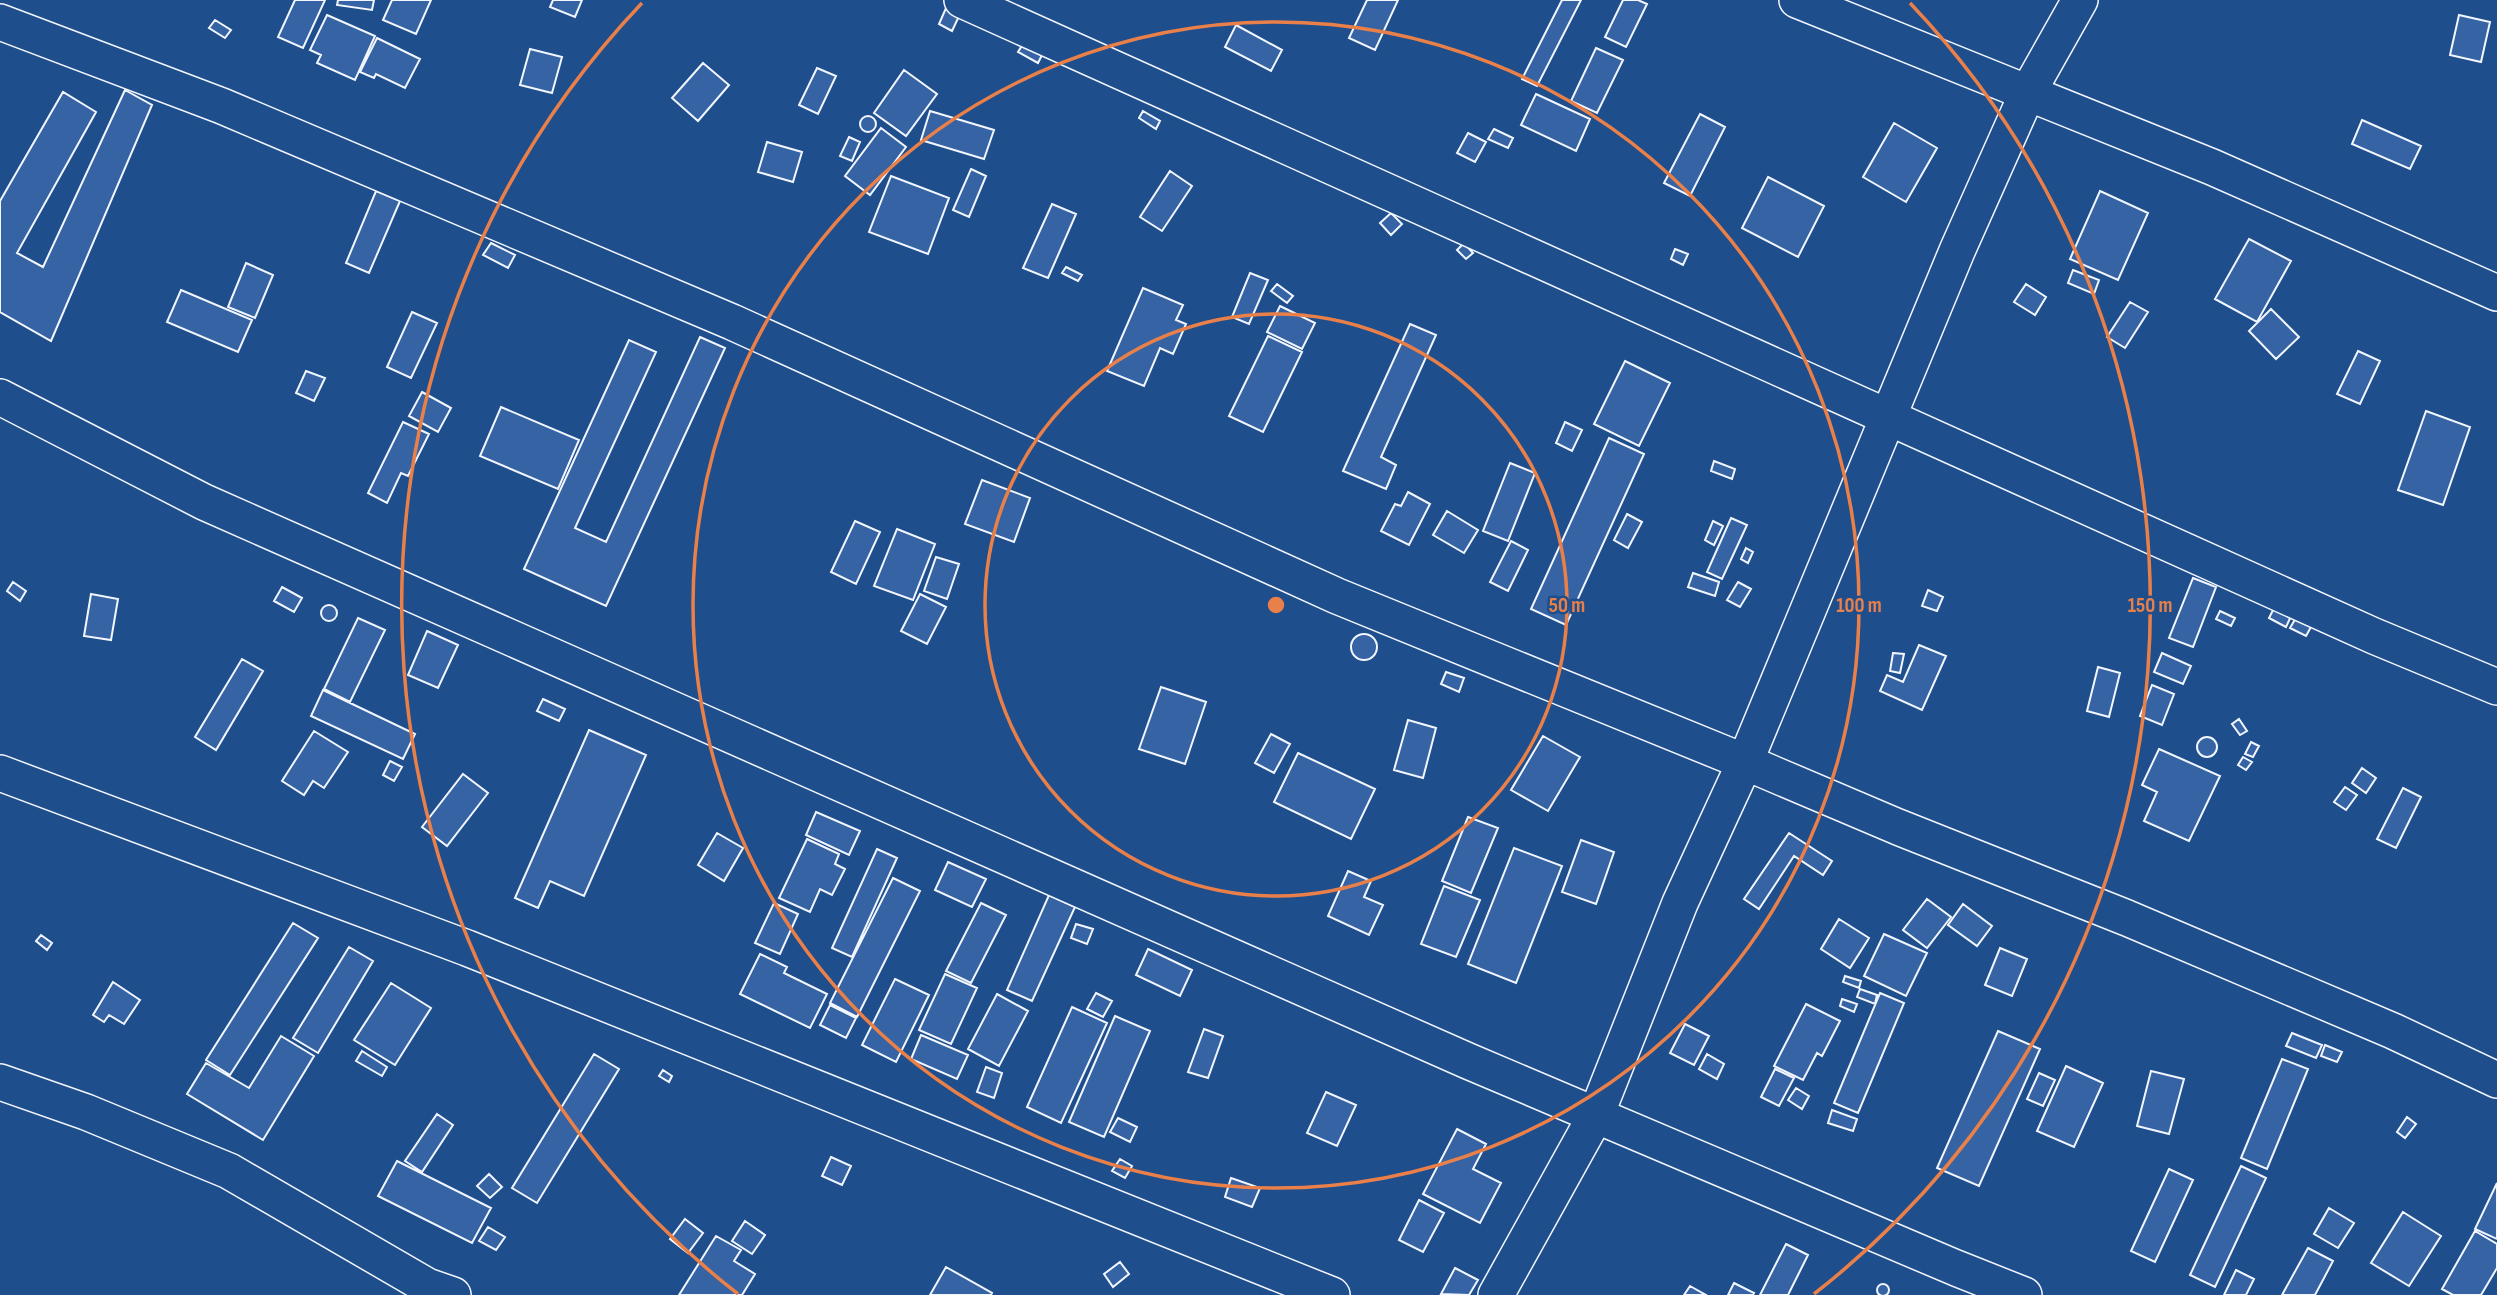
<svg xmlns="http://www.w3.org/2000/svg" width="2497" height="1295" viewBox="0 0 2497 1295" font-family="'Sofia Sans Condensed',sans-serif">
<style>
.building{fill:#3563a3;stroke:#f2f6ff;stroke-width:2}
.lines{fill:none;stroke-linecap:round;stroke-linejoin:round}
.street-casing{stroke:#f2f6ff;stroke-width:38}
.street{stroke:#1f4e8c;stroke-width:35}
.ring{fill:none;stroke:#ea8049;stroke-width:3.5}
.centre{fill:#ea8049;stroke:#1f4e8c;stroke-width:3.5}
.ring-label{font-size:21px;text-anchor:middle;font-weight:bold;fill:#ea8049;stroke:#1f4e8c;stroke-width:5;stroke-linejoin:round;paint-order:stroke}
</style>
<rect width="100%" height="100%" fill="#1f4e8c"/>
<path class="building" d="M295 0H325L303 48 278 37Z
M338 0H374L372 10 337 5Z
M392 0H431L416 34 383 20Z
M553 0H582L575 17 550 7Z
M1367 0H1398L1375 50 1349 38Z
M1562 0H1581L1537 86 1522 79Z
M1623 0H1638L1647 4 1626 47 1605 37Z
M946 8 960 14 952 31 939 24Z
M327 15 375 36 355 80 317 63 321 55 310 50Z
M2459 15 2490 22 2481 62 2450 55Z
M215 20 231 30 225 38 209 28Z
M1236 25 1282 50 1271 71 1225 47Z
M377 38 420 59 405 88 376 74 374 78 360 72Z
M1023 44 1042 55 1038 63 1018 52Z
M1596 48 1623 60 1597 113 1571 101Z
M530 49 562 57 552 93 520 85Z
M703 63 729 85 698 121 672 98Z
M817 68 836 76 818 114 799 105Z
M904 70 937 94 906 136 874 113Z
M125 90 152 105 51 341 0 312V201L63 92 96 112 17 253 43 267Z
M1536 94 1590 119 1576 151 1521 125Z
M930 111 994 130 984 159 921 140Z
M1143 111 1160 121 1156 129 1139 118Z
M1700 114 1725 127 1690 196 1664 183Z
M860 124a8 8 0 1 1 16 0a8 8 0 1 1-16 0Z
M2362 120 2421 146 2410 169 2352 144Z
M1894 123 1937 148 1906 202 1863 177Z
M881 128 906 147 870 195 845 176Z
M1494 129 1513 138 1508 148 1488 139Z
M1468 133 1486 142 1475 162 1457 153Z
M849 137 860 142 852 161 840 156Z
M767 142 802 152 793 182 758 172Z
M971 169 986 176 969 217 953 210Z
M1170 171 1192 186 1162 231 1140 217Z
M891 176 949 198 928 254 869 232Z
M1768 177 1824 206 1798 257 1742 228Z
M376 191 400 201 369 273 346 263Z
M2100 191 2148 213 2118 280 2070 259Z
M1052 204 1076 214 1048 278 1023 268Z
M1391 213 1402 224 1391 235 1380 223Z
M2249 239 2291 261 2257 322 2215 299Z
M491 243 515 255 508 268 483 255Z
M1464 243 1473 253 1466 259 1457 250Z
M1675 249 1688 254 1683 265 1671 259Z
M246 263 273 275 255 318 228 307Z
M1066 267 1082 275 1078 281 1062 273Z
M2073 270 2099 280 2094 294 2068 283Z
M1250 273 1268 280 1249 324 1232 317Z
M1277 284 1293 296 1287 303 1271 291Z
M2026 284 2046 297 2035 315 2014 302Z
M1143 288 1183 305 1176 320 1186 324 1173 354 1160 348 1144 386 1107 371Z
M181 290 252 320 238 352 167 322Z
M2130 302 2148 312 2125 348 2107 337Z
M1280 306 1315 323 1302 349 1267 332Z
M2271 309 2299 337 2276 359 2249 331Z
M412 312 437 323 411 378 387 367Z
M1410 324 1436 335 1381 457 1396 465 1386 489 1343 471Z
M1268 336 1302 352 1263 432 1229 416Z
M700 337 725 348 606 606 524 569 629 340 656 352 575 528 606 542Z
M2358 351 2380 361 2360 404 2337 394Z
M1625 361 1670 383 1639 446 1594 424Z
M306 371 325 378 314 401 296 393Z
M422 392 451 408 438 432 409 416Z
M501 407 579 440 558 489 480 456Z
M2426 411 2470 427 2443 505 2398 490Z
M403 422 429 434 408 476 401 473 387 503 368 493Z
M1565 422 1582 430 1572 451 1556 443Z
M1609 438 1644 454 1566 625 1531 609Z
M1714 461 1735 469 1732 479 1711 471Z
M1510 463 1535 473 1508 541 1483 531Z
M982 480 1030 498 1014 542 965 524Z
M1408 492 1430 504 1409 545 1381 531 1395 504 1401 506Z
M1447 511 1478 530 1464 553 1433 535Z
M1627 514 1642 522 1628 548 1614 540Z
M1731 518 1747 525 1722 579 1707 572Z
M855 521 880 532 856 584 831 572Z
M1713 521 1723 526 1714 545 1705 540Z
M897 529 935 544 913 600 874 586Z
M1511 541 1528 550 1508 591 1490 582Z
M1746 548 1753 552 1748 563 1741 559Z
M936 557 959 564 947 599 924 591Z
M1693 573 1719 582 1715 596 1688 587Z
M2193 578 2216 587 2193 647 2169 638Z
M13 582 26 591 20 601 7 591Z
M1738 582 1751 589 1740 607 1727 600Z
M282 587 302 598 294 612 274 601Z
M1928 590 1943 597 1937 611 1922 606Z
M91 594 118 599 111 640 84 636Z
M920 594 946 607 927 644 901 631Z
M321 613a8 8 0 1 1 16 0a8 8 0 1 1-16 0Z
M2275 606 2292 614 2286 627 2269 618Z
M2220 611 2235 618 2231 626 2216 619Z
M2297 616 2312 625 2306 636 2290 628Z
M358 618 385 630 350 702 324 689Z
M427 631 458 645 438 688 408 675Z
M1351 647a13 13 0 1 1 26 0a13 13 0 1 1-26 0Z
M1919 645 1946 656 1922 710 1880 691 1887 675 1903 682Z
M1893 653 1904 654 1900 673 1890 671Z
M2162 653 2191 666 2183 684 2154 672Z
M242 659 263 671 216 750 195 737Z
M2098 667 2120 673 2109 717 2087 711Z
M1446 672 1464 678 1459 692 1441 684Z
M2152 685 2174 694 2162 725 2140 716Z
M1161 687 1206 702 1185 764 1139 749Z
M323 690 415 734 403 759 311 716Z
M543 699 565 709 559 721 537 711Z
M2239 719 2247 731 2240 735 2232 724Z
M1408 720 1436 728 1423 778 1394 770Z
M589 730 646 755 584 896 550 881 538 908 515 898Z
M314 731 348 752 324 788 313 781 304 795 282 781Z
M1271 734 1290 744 1274 773 1255 763Z
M1543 736 1580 757 1548 811 1511 790Z
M2197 747a10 10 0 1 1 20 0a10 10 0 1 1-20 0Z
M2251 742 2259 746 2253 757 2245 754Z
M2159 749 2220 776 2189 841 2144 821 2157 792 2142 785Z
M1298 753 1375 789 1351 839 1274 802Z
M2243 757 2252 762 2246 770 2238 765Z
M390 761 402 767 394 781 383 775Z
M2362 768 2376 778 2366 793 2352 783Z
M463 774 488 793 447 846 422 827Z
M2345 787 2357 795 2346 810 2334 802Z
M2403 788 2421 797 2396 848 2377 839Z
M816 812 860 831 849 855 806 835Z
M1468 817 1498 828 1471 893 1442 881Z
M717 833 743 848 724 881 698 865Z
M1789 833 1832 861 1823 875 1794 856 1759 909 1744 899Z
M807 839 839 854 835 864 845 869 832 895 820 889 810 912 779 898Z
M1581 840 1614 852 1596 904 1562 892Z
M1514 848 1562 866 1516 983 1468 964Z
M877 849 897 858 852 957 832 948Z
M948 862 986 879 972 907 935 890Z
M1348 871 1371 881 1364 897 1383 905 1369 935 1328 916Z
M893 878 920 891 857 1017 830 1003Z
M1444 886 1480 900 1456 957 1421 944Z
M1049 895 1075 907 1032 1001 1007 990Z
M1927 899 1951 917 1927 948 1903 930Z
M774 903 798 914 780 954 755 943Z
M981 903 1006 915 971 983 946 971Z
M1963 904 1992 926 1977 946 1948 925Z
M1839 919 1869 938 1850 968 1821 949Z
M293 923 318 938 230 1075 206 1060Z
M1076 924 1093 929 1087 944 1071 938Z
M1884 934 1927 953 1906 996 1864 976Z
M41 935 52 943 47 950 36 941Z
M349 947 373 961 318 1053 293 1038Z
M2000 948 2027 959 2012 996 1985 985Z
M1148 949 1192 970 1180 996 1136 975Z
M760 954 787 967 784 973 827 994 810 1028 740 994Z
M945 974 977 988 951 1044 919 1030Z
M1845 976 1861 981 1859 988 1843 982Z
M895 979 929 995 896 1062 862 1045Z
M113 982 140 1000 124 1024 109 1015 104 1022 93 1015Z
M391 983 431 1008 395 1065 354 1040Z
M1860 989 1877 995 1875 1004 1857 997Z
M1096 993 1112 1001 1103 1017 1087 1009Z
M1880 993 1904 1003 1858 1113 1834 1103Z
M997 994 1028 1011 999 1066 968 1049Z
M1842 999 1857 1004 1854 1012 1840 1006Z
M1806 1004 1840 1021 1822 1056 1817 1053 1803 1080 1774 1066Z
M830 1005 856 1018 846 1038 820 1025Z
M1072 1007 1107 1023 1061 1123 1027 1107Z
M1115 1016 1150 1031 1104 1137 1069 1122Z
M1685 1024 1709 1036 1694 1065 1670 1053Z
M1204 1029 1223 1036 1208 1078 1188 1072Z
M1998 1031 2040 1049 1979 1186 1937 1168Z
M2292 1033 2322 1045 2316 1058 2286 1046Z
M921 1035 968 1055 957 1079 911 1059Z
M281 1036 314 1056 263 1140 187 1094 206 1063 249 1088Z
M2325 1045 2342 1052 2337 1062 2321 1056Z
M362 1051 387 1067 382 1076 356 1061Z
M594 1054 619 1069 537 1203 512 1188Z
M1707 1054 1724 1064 1717 1079 1699 1069Z
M2282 1059 2308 1069 2267 1169 2241 1158Z
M2066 1066 2103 1083 2074 1147 2037 1131Z
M986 1067 1002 1073 994 1098 977 1092Z
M1775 1069 1794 1078 1779 1106 1761 1097Z
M663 1070 672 1076 669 1082 659 1076Z
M2151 1071 2184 1079 2169 1134 2137 1126Z
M2039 1073 2055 1080 2043 1106 2027 1099Z
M1796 1088 1809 1096 1802 1109 1788 1100Z
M1326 1092 1356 1105 1337 1146 1307 1133Z
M1832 1110 1857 1119 1853 1131 1828 1123Z
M437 1114 453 1125 422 1172 405 1161Z
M2407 1117 2416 1124 2405 1138 2397 1132Z
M1118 1118 1137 1127 1130 1142 1110 1132Z
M1457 1129 1486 1144 1473 1169 1501 1183 1480 1223 1423 1194Z
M831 1157 851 1166 842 1185 822 1176Z
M1120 1159 1132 1166 1125 1178 1112 1171Z
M397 1161 491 1208 472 1243 378 1196Z
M2241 1166 2266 1178 2215 1287 2190 1275Z
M2169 1169 2193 1180 2155 1262 2131 1251Z
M489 1174 502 1187 490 1198 477 1186Z
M1231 1178 1260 1188 1252 1207 1225 1197Z
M2497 1183V1239L2475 1229Z
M1419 1200 1444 1213 1423 1252 1399 1240Z
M2329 1208 2354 1223 2338 1248 2314 1234Z
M2403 1212 2441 1236 2409 1286 2371 1263Z
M685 1219 703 1233 688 1253 670 1239Z
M745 1221 765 1235 752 1254 732 1241Z
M488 1227 505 1237 496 1250 479 1241Z
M2475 1231 2497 1244V1268L2481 1295H2453L2442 1289Z
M716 1236 741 1250 734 1261 755 1274 742 1295H679Z
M1786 1244 1808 1255 1788 1295H1760Z
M2308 1248 2333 1261 2315 1295H2282Z
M1120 1262 1129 1274 1113 1287 1104 1274Z
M946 1267 992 1293 991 1295H930Z
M1455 1268 1478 1280 1469 1295 1441 1294Z
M2236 1270 2254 1279 2246 1295H2224Z
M1734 1283 1754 1293 1753 1295H1728Z
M1877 1290a6 6 0 1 1 12 0a6 6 0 1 1-12 0Z
M1690 1286 1706 1295H1684Z"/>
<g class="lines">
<g class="street-casing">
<path id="street" d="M962 0 2374 636 2497 687
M1797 0 2212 167 2497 293
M0 22 222 106 732 322 1337 596 1745 762 1898 827 2127 918 2393 1031 2497 1080
M0 397 204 502 1468 1061 1956 1268 2024 1295
M0 773 467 948 1332 1295
M0 1082 86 1112 229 1171 427 1286 453 1295
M1496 1295 1596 1115 1680 903 1745 762 1957 251 2027 94 2080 0"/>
</g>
<use href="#street" class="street"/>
</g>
<g class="ring">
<circle cx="1276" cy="605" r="291"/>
<circle cx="1276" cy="605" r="583"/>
<path d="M738 1294A874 874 0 0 1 642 3M1910 3A874 874 0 0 1 1814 1294"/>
</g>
<circle cx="1276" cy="605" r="10" class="centre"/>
<g class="ring-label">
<text x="1567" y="612">50 m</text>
<text x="1859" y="612">100 m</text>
<text x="2150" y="612">150 m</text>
</g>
</svg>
